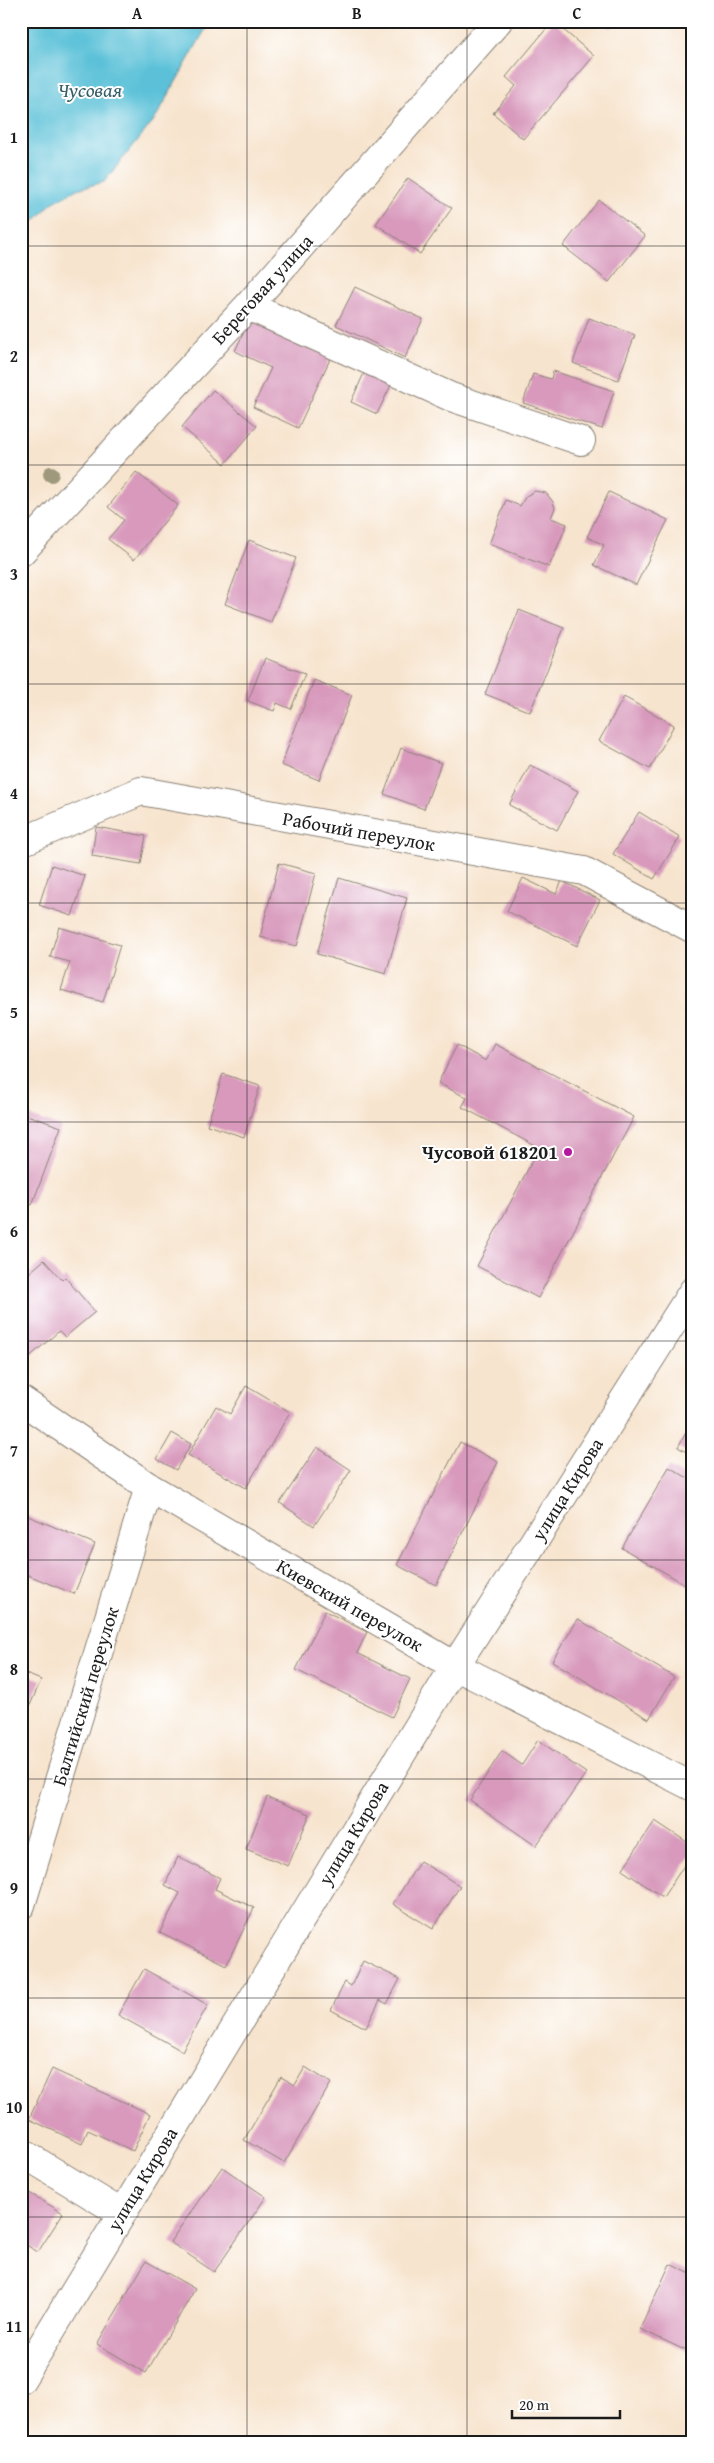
<svg xmlns="http://www.w3.org/2000/svg" width="714" height="2463" viewBox="0 0 714 2463" font-family="'Gentium Book Plus',serif">
<style>
.water{fill:#5bc1d8;stroke:#3c6e7a}
.building{fill:#d899bc}
.lines{fill:none;stroke-linecap:round;stroke-linejoin:round}
.minor-casing{stroke:#8a8075;stroke-width:30}
.minor{stroke:#fff;stroke-width:28}
.tree{fill:#9e997d}
.grid{fill:none;stroke:#1c1c1c;stroke-width:1;stroke-opacity:0.55}
.poi-dot{fill:#b5179e;stroke:#fff;stroke-width:2}
.labels{text-anchor:middle;stroke-width:4;stroke-linejoin:round;paint-order:stroke}
.street-label{font-size:19px;fill:#1c1c1c;stroke:#fff}
.poi-label{font-size:19px;font-weight:bold;fill:#1c1c1c;stroke:#fff;text-anchor:end}
.water-label{font-size:20px;font-style:italic;fill:#355e67;stroke:#fff}
.neatline{fill:none;stroke:#1c1c1c;stroke-width:2}
.grid-label{font-size:16px;text-anchor:middle;font-weight:bold;fill:#1c1c1c}
</style>
<rect width="100%" height="100%" fill="#fff"/>
<filter id="ink" filterUnits="userSpaceOnUse"><feTurbulence type="fractalNoise" baseFrequency=".02" numOctaves="2"/><feDisplacementMap in="SourceGraphic" scale="10" xChannelSelector="R" yChannelSelector="G"/><feConvolveMatrix kernelMatrix="1 2 1 2 8 2 1 2 1" color-interpolation-filters="sRGB"/></filter>
<filter id="wash" filterUnits="userSpaceOnUse"><feTurbulence type="fractalNoise" baseFrequency=".0096" numOctaves="4" result="noise"/><feDisplacementMap in="SourceGraphic" scale="20" xChannelSelector="R" yChannelSelector="G"/><feGaussianBlur stdDeviation="1.12" result="paint"/><feColorMatrix in="noise" values="0 0 0 0 0 0 0 0 0 0 0 0 0 0 0 0 0 1.4 0 .05"/><feComposite in="paint" operator="in"/></filter>
<g filter="url(#wash)">
<rect width="100%" height="100%" fill="#f7e4ce"/>
<path class="water" d="M21 21H210L155 119 104 182 77 189 52 203 21 235Z"/>
<g id="blocks">
<path class="building" d="M553 21 594 56 523 139 493 113 516 86 506 77Z
M603 21H617L611 28Z
M408 178 452 208 420 254 376 224Z
M599 200 645 236 609 282 563 246Z
M355 287 423 319 405 358 336 325Z
M589 318 635 335 618 380 573 363Z
M250 319 331 357 298 428 253 407 271 368 235 351Z
M365 371 392 383 377 414 351 402Z
M553 371 614 391 602 429 523 403 533 374 551 379Z
M213 390 257 426 225 464 182 427Z
M136 472 178 505 134 560 108 539 124 520 108 507Z
M535 491 546 493 553 502 555 508 551 518 567 524 549 567 489 544 506 500 520 506 526 496Z
M609 492 668 520 636 585 594 565 604 545 587 537Z
M249 540 296 558 271 622 225 604Z
M519 610 564 628 530 712 485 694Z
M21 639 28 642 21 654Z
M265 658 305 674 291 709 277 703 274 711 248 701Z
M314 680 352 695 319 780 281 765Z
M624 697 674 725 650 769 599 741Z
M401 748 441 763 424 809 384 794Z
M530 765 578 791 557 830 509 805Z
M639 812 680 837 654 879 613 854Z
M96 827 146 836 141 864 92 856Z
M279 863 316 873 297 946 260 937Z
M52 865 85 876 72 916 39 905Z
M339 878 407 898 386 974 317 954Z
M523 878 556 894 562 881 600 900 577 946 507 911Z
M59 927 120 945 103 1002 61 990 70 962 50 957Z
M495 1044 634 1117 538 1298 477 1266 539 1148 462 1107 467 1098 438 1083 457 1045 486 1061Z
M223 1074 260 1086 244 1137 207 1125Z
M21 1113 61 1127 32 1205 21 1201Z
M44 1260 62 1280 65 1277 95 1312 65 1337 59 1331 25 1361 21 1357V1280Z
M246 1386 290 1412 246 1488 188 1455 216 1406 230 1414Z
M693 1420V1456L678 1447Z
M172 1433 191 1444 176 1470 157 1459Z
M460 1442 498 1462 436 1585 397 1565Z
M317 1447 351 1470 314 1526 280 1503Z
M669 1467 693 1481V1582L690 1587 622 1548Z
M21 1513 95 1544 74 1594 21 1572Z
M325 1611 367 1632 357 1653 410 1679 392 1717 296 1670Z
M578 1619 674 1677 649 1719 552 1661Z
M21 1672 41 1680 21 1726Z
M538 1740 586 1773 536 1846 470 1800 502 1751 522 1765Z
M267 1797 310 1814 288 1866 246 1849Z
M655 1821 693 1846V1852L663 1897 622 1870Z
M178 1857 220 1878 215 1889 254 1908 226 1965 160 1932 180 1893 165 1885Z
M420 1861 460 1886 433 1929 393 1904Z
M363 1961 400 1979 387 2004 380 2000 366 2028 331 2010 345 1982 351 1986Z
M144 1969 208 2005 182 2051 118 2015Z
M305 2067 331 2083 284 2163 244 2140 281 2077 295 2085Z
M52 2069 150 2114 133 2151 88 2130 82 2144 29 2119Z
M222 2167 266 2197 214 2272 170 2242Z
M21 2188 63 2213 38 2252 21 2242Z
M693 2216V2232L686 2228Z
M146 2261 195 2289 146 2373 97 2344Z
M670 2264 693 2275V2354L640 2329Z"/>
</g>
</g>
<g filter="url(#ink)">
<use href="#blocks" fill-opacity="0" stroke="#8a8075" stroke-width="1"/>
<g class="lines">
<g class="minor-casing">
<path id="minor" d="M248 306 451 397 581 441
M21 552 248 306 498 21
M21 842 141 791 584 871 693 929
M21 1400 149 1487 455 1666 693 1787
M21 1905 149 1487
M21 2152 121 2213
M21 2380 455 1666 693 1291"/>
</g>
<use href="#minor" class="minor"/>
</g>
<circle class="tree" cx="51" cy="474" r="8"/>
</g>
<path class="grid" d="M247 21V2442M467 21V2442M21 246H693M21 465H693M21 684H693M21 903H693M21 1122H693M21 1341H693M21 1560H693M21 1779H693M21 1998H693M21 2217H693"/>
<circle class="poi-dot" cx="568" cy="1152" r="5"/>
<g class="labels">
<g class="street-label">
<text transform="translate(262 289) rotate(-48)" y="7">Береговая улица</text>
<text transform="translate(359 831) rotate(10)" y="7">Рабочий переулок</text>
<text transform="translate(567 1489) rotate(-58)" y="7">улица Кирова</text>
<text transform="translate(350 1605) rotate(30)" y="7">Киевский переулок</text>
<text transform="translate(85 1696) rotate(-73)" y="7">Балтийский переулок</text>
<text transform="translate(353 1833) rotate(-59)" y="7">улица Кирова</text>
<text transform="translate(142 2179) rotate(-59)" y="7">улица Кирова</text>
</g>
<g class="poi-label">
<text x="558" y="1159">Чусовой 618201</text>
</g>
<g class="water-label">
<text x="90" y="97">Чусовая</text>
</g>
</g>
<rect width="714" height="2463" fill="none" stroke="#fff" stroke-width="55"/>
<path d="M512 2410v8h108v-8" fill="none" stroke="#1c1c1c" stroke-width="2.5"/>
<text x="519" y="2410" font-size="15" fill="#1c1c1c" stroke="#ffffff" stroke-width="4" paint-order="stroke">20 m</text>
<rect x="28" y="28" width="658" height="2408" class="neatline"/>
<g class="grid-label">
<text x="137" y="19">A</text>
<text x="357" y="19">B</text>
<text x="577" y="19">C</text>
<text x="14" y="143">1</text>
<text x="14" y="362">2</text>
<text x="14" y="580">3</text>
<text x="14" y="799">4</text>
<text x="14" y="1018">5</text>
<text x="14" y="1237">6</text>
<text x="14" y="1456">7</text>
<text x="14" y="1675">8</text>
<text x="14" y="1894">9</text>
<text x="14" y="2113">10</text>
<text x="14" y="2332">11</text>
</g>
</svg>
